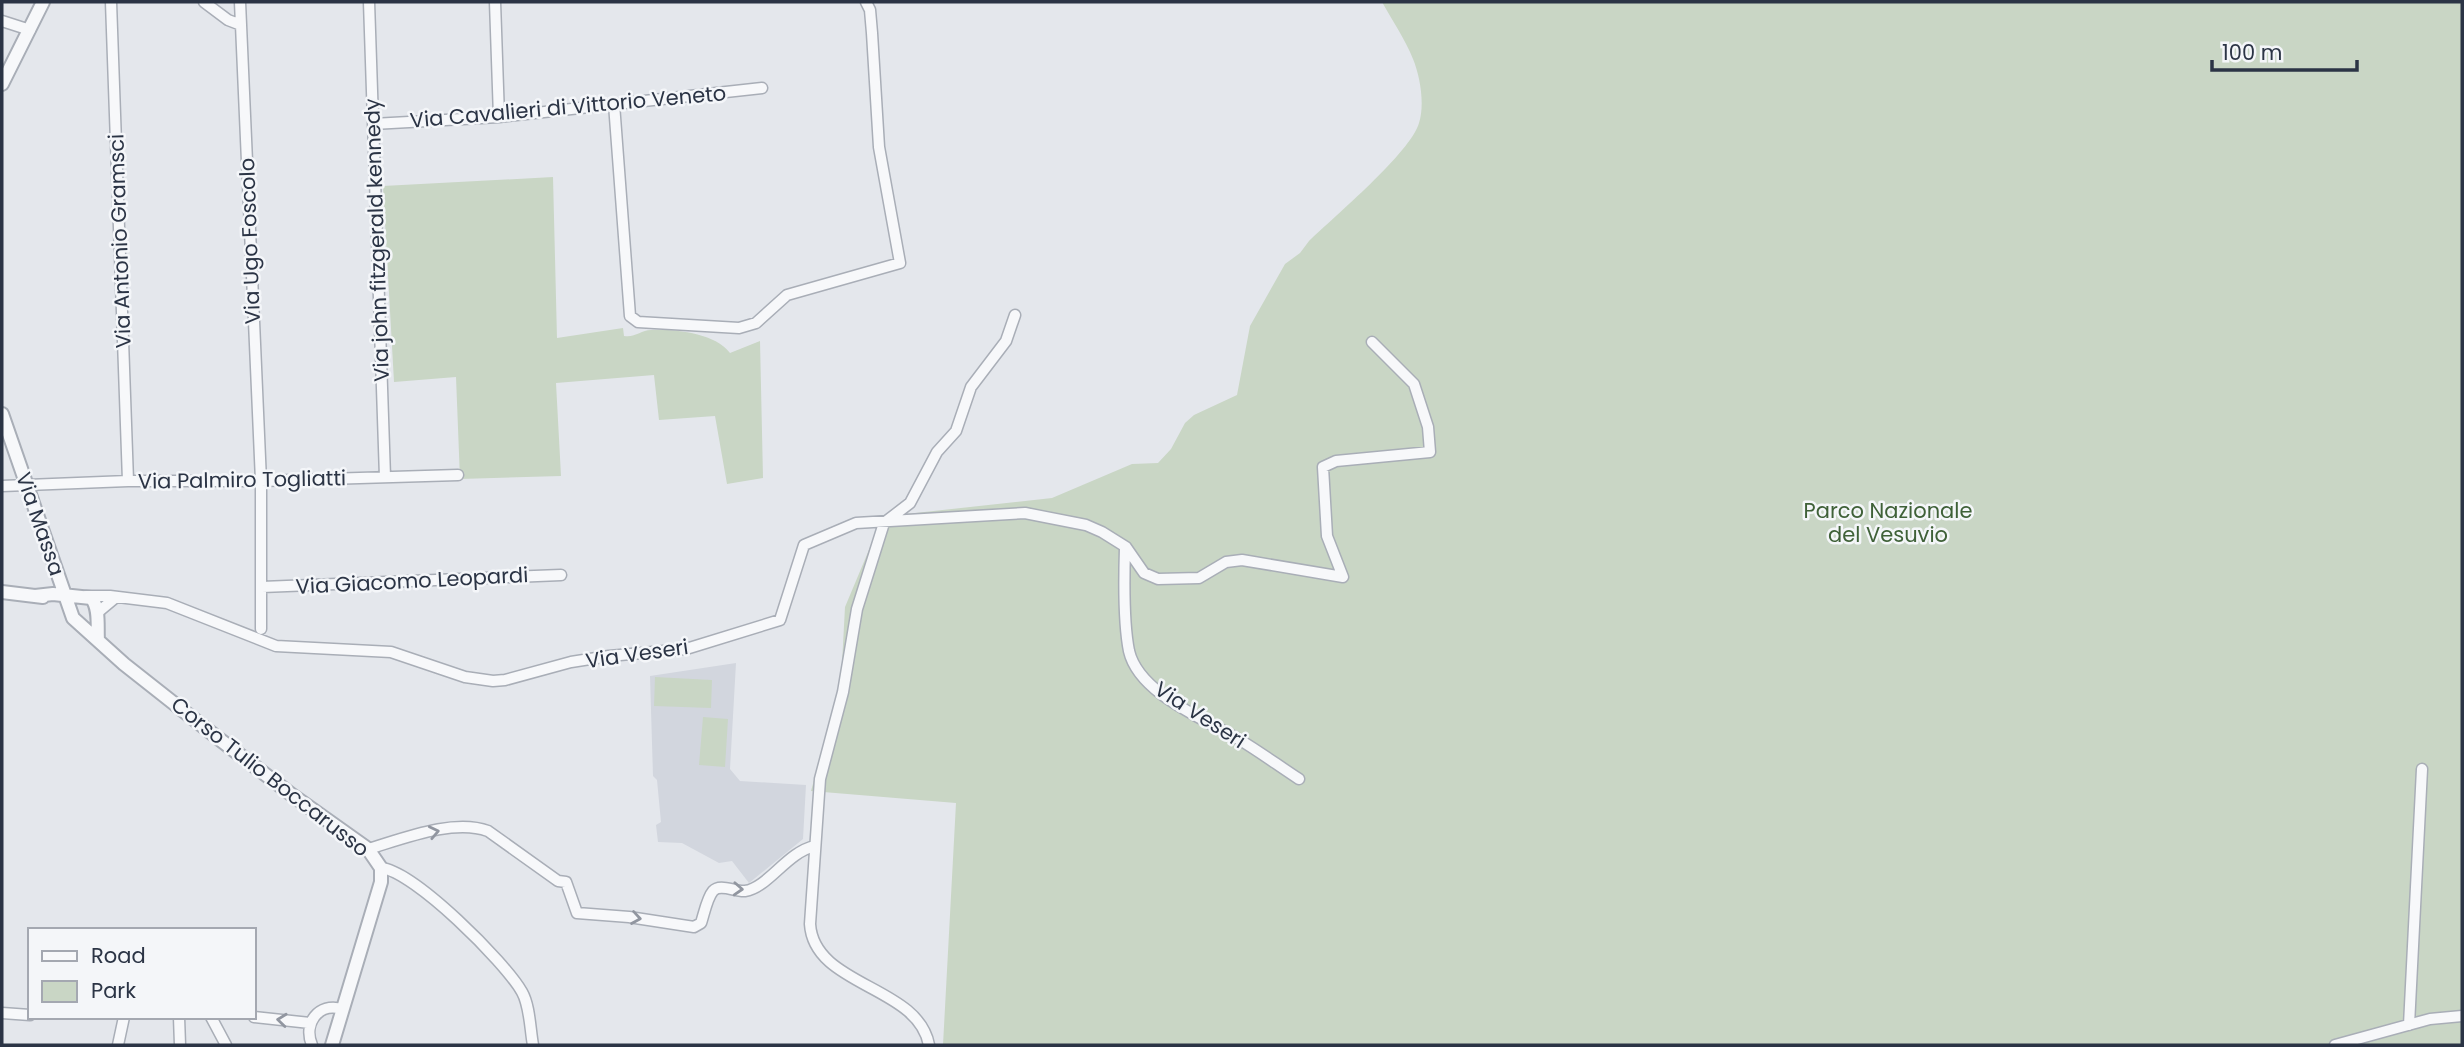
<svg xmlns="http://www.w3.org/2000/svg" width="2464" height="1047" viewBox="0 0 2464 1047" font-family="Poppins,sans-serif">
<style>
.built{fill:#d2d6de}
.green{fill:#c9d6c5}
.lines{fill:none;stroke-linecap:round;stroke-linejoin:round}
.minor-casing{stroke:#a9aeb7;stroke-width:13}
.tertiary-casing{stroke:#a9aeb7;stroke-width:16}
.minor{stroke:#f7f8fa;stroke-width:10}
.tertiary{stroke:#f7f8fa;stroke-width:12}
.oneway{stroke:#9196a0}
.labels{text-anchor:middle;stroke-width:5;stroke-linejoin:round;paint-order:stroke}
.street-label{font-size:21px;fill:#2b3445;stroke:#f4f6f9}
.park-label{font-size:21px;fill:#3f6138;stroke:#f4f6f9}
</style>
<rect width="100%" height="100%" fill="#e4e7ec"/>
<path class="built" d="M736 663 730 769 740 781 806 785 803 839 749 883 732 861 719 863 682 843 658 842 656 825 661 822 657 780 653 776 650 676Z"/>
<path class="green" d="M1382 2H2462V1045H943L956 803 811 791 841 682 845 607 871 545 897 515 1052 498 1132 464 1158 463 1171 449 1185 423 1194 415 1237 395 1250 326 1285 264 1300 253 1309 241C1334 217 1411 152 1419 123 1425 104 1420 76 1413 59 1405 39 1392 20 1382 2Z
M553 177 557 338 623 328 624 336C635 338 641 330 651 330 674 329 715 333 730 353L760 341 763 478 727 484 715 416 659 420 654 375 556 383 561 476 460 479 456 377 394 382 383 186Z
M655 677 712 680 711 708 654 706Z
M703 717 728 719 725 767 699 765Z"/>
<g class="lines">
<g class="minor-casing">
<path id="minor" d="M111 2 128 481
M204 2 228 20 241 25
M240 2 261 481V629
M369 2 385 477
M495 2 499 117
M2 21 30 30
M614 104 630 316 638 322 739 328 756 323 787 295 900 263 879 147 872 33 870 10 866 2
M373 124 499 117 762 88
M2 486 128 481H261L458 475
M1125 548C1124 579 1123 621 1129 651 1139 694 1205 719 1240 740 1260 752 1279 766 1299 779
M262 587 561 575
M86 596H110L167 603 276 646 391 652 465 677 493 681 505 680 571 662 609 656 686 649 780 620 804 545 856 523 1025 513 1086 525 1102 532 1126 547 1144 573 1158 579 1199 578 1226 562 1242 560 1343 577 1327 536 1323 467 1336 461 1430 452 1428 427 1414 384 1372 342
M97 613 115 598
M368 849C402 839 454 818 488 831L558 881 566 882 577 913 629 917 694 927 701 923C704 914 707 898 713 891 720 883 735 892 745 891 768 888 787 852 815 846
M381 868C414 871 505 962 522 992 530 1006 530 1029 533 1045
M2 1013 30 1015
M179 1017 180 1045
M211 1017 226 1045
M254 1017 310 1023
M2409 1025 2422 769
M118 1045 124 1017
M312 1045C303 1024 318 1002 342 1009
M929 1045C918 985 814 987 810 924L820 779 843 692 857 609 884 523 910 503 937 452 956 431 971 387 1006 341 1015 315
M2335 1045 2430 1019 2462 1016"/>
</g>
<g class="tertiary-casing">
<path id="tertiary" d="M2 84 43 2
M2 414 73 618 124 664 214 735 292 795 368 849 381 868V882L332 1045
M2 592 43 597
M35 596 53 594 91 598C100 607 97 627 98 640"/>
</g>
<use href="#minor" class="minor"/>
<use href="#tertiary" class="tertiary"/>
</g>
<defs><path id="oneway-chevron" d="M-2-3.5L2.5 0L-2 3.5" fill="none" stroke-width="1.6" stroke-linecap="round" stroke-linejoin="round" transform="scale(1.75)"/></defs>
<g class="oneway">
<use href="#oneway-chevron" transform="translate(434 832) rotate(-12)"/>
<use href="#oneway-chevron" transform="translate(738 889) rotate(3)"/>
<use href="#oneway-chevron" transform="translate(636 918) rotate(9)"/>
<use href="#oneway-chevron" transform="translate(282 1020) rotate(-174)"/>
</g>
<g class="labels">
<g class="street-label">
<text transform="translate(568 107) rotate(-5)" y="7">Via Cavalieri di Vittorio Veneto</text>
<text transform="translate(377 240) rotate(-92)" y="7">Via john fitzgerald kennedy</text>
<text transform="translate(120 241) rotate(-92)" y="7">Via Antonio Gramsci</text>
<text transform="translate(250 241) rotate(-92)" y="7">Via Ugo Foscolo</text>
<text transform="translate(242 480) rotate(-1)" y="7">Via Palmiro Togliatti</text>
<text transform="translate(40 524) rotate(71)" y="7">Via Massa</text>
<text transform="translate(412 581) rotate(-3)" y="7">Via Giacomo Leopardi</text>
<text transform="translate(637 654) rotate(-8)" y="7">Via Veseri</text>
<text transform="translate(1200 715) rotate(33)" y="7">Via Veseri</text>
<text transform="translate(270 777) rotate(38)" y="7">Corso Tulio Boccarusso</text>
</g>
<g class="park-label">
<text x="1888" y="518">Parco Nazionale<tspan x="1888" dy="24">del Vesuvio</tspan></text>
</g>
</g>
<rect width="2464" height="1047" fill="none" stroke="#2b3445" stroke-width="7"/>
<rect x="28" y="928" width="228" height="91" fill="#f4f6f9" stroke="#a4a8b1" stroke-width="2"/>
<rect x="42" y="951" width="35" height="10" fill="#f7f8fa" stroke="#a4a8b1" stroke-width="2"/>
<text x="91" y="963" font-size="21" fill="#2b3445">Road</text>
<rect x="42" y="981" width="35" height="21" fill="#c9d6c5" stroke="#a4a8b1" stroke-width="2"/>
<text x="91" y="998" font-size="21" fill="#2b3445">Park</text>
<path d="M2212 60v10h145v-10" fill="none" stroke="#2b3445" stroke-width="3.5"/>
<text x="2222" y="60" font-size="21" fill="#2b3445" stroke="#f4f6f9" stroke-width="5" paint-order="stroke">100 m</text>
</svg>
